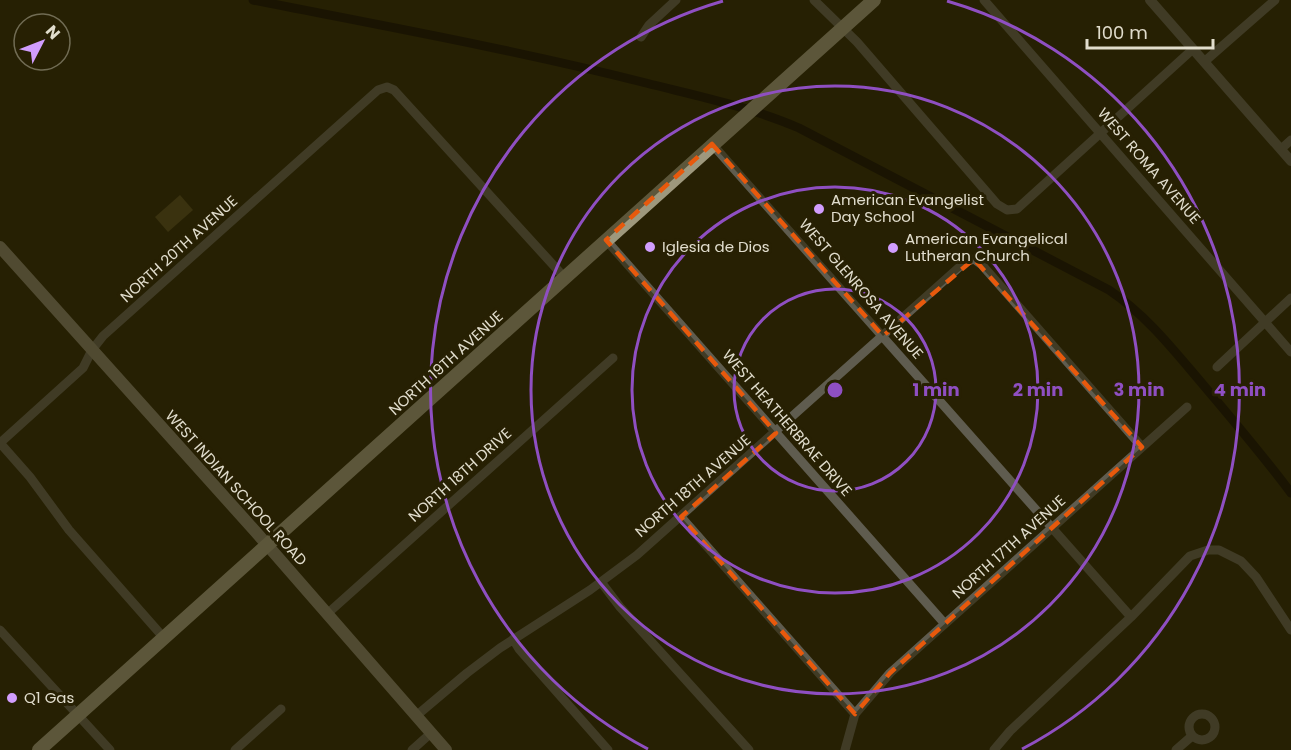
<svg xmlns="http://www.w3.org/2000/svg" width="1291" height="750" viewBox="0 0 1291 750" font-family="Poppins,sans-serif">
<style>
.green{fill:#52471e}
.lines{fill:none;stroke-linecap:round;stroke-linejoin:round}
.canal{stroke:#0c0600;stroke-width:9}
.minor{stroke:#5f5c4f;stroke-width:9}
.tertiary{stroke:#5f5c4f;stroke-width:10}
.secondary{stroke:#837d69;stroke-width:12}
.primary{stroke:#9e987d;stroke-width:14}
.marked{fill:none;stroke:#e8590c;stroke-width:4.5;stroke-dasharray:12 8;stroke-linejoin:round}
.ring{fill:none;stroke:#8f4fc2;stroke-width:3}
.poi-dot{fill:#d19dfe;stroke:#272003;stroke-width:2}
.labels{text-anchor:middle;stroke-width:6;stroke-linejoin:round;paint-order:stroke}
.street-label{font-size:15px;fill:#e1ddcd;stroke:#272003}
.poi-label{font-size:15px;fill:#e1ddcd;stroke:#272003;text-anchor:start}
.centre{fill:#8f4fc2;stroke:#272003;stroke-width:3}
.ring-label{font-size:18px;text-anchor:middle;font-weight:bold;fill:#8f4fc2;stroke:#272003;stroke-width:6;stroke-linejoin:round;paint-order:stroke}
</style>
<rect width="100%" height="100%" fill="#272003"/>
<path class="green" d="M180 195 193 210 168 232 155 217Z"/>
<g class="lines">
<path class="canal" d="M253 0C384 26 516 50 646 83 697 96 751 107 799 128L1109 290C1146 315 1172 348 1200 381 1231 418 1262 454 1291 493"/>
<path class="minor" d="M814 0 857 42 997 204 1007 210 1017 209 1193 49
M984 0 1291 352
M641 37 649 25 676 0
M1204 62 1275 0
M712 144 1131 617
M1281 149 1291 140
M606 240 945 624
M1217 367 1291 298
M0 443 83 368 92 350 103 336 378 90 387 87 394 90 565 278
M0 443 30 477 69 530 164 638
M681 517 855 714
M601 582 620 607 749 750
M327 614 613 358
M0 630 110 750
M513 639 519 649 608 750
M1189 727a13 13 0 1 1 26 0a13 13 0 1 1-26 0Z
M416 716 467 673 500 648 590 590 637 555 965 262 974 259 982 265 1142 447
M235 750 281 709
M412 750 431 733
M845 750 855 714 890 673 1187 407
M994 750 1010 731 1131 617 1190 556 1208 550H1219L1241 561 1256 577 1291 630
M1176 750 1192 736"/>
<path class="tertiary" d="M1150 0 1291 161"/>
<path class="secondary" d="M0 247 255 531 446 750"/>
<path class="primary" d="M39 750 874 0"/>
</g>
<path d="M0 0H1291V750H0ZM712 144 883 336 974 259 1142 447 890 673 855 714 681 517 776 433 606 240Z" fill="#272003" fill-opacity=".55" fill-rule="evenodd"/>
<path class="marked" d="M712 144 883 336 974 259 1142 447 890 673 855 714 681 517 776 433 606 240Z"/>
<g class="ring">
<circle cx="835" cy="390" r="101"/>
<circle cx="835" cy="390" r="203"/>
<circle cx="835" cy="390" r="304"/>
<path d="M648 749A405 405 0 0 1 723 1M947 1A405 405 0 0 1 1022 749"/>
</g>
<g class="poi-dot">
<circle cx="819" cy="209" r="6"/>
<circle cx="650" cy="247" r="6"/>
<circle cx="893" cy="248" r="6"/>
<circle cx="12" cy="698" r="6"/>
</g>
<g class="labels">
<g class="street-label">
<text transform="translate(1149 166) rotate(49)" y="5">WEST ROMA AVENUE</text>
<text transform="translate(179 249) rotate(-42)" y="5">NORTH 20TH AVENUE</text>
<text transform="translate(861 289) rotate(49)" y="5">WEST GLENROSA AVENUE</text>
<text transform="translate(446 363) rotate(-42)" y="5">NORTH 19TH AVENUE</text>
<text transform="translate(787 423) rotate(49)" y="5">WEST HEATHERBRAE DRIVE</text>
<text transform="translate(460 475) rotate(-42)" y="5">NORTH 18TH DRIVE</text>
<text transform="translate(693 486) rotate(-41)" y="5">NORTH 18TH AVENUE</text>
<text transform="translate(236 488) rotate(48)" y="5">WEST INDIAN SCHOOL ROAD</text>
<text transform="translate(1009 547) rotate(-42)" y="5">NORTH 17TH AVENUE</text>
</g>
<g class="poi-label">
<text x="831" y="205">American Evangelist<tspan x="831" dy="17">Day School</tspan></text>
<text x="905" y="244">American Evangelical<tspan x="905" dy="17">Lutheran Church</tspan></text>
<text x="662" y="252">Iglesia de Dios</text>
<text x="24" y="703">Q1 Gas</text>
</g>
</g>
<circle cx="835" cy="390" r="9" class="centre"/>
<g class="ring-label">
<text x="936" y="396">1 min</text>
<text x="1038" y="396">2 min</text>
<text x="1139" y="396">3 min</text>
<text x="1240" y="396">4 min</text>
</g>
<g transform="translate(42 42) rotate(48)"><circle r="28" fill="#272003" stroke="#716c54" stroke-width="1.5"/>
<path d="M0-4.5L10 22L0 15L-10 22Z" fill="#d19dfe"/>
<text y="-9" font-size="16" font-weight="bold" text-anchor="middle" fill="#e1ddcd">N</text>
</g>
<path d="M1087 39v9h126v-9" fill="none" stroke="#e1ddcd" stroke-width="3"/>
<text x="1096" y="39" font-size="18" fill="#e1ddcd" stroke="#272003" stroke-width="4.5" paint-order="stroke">100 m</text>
</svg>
